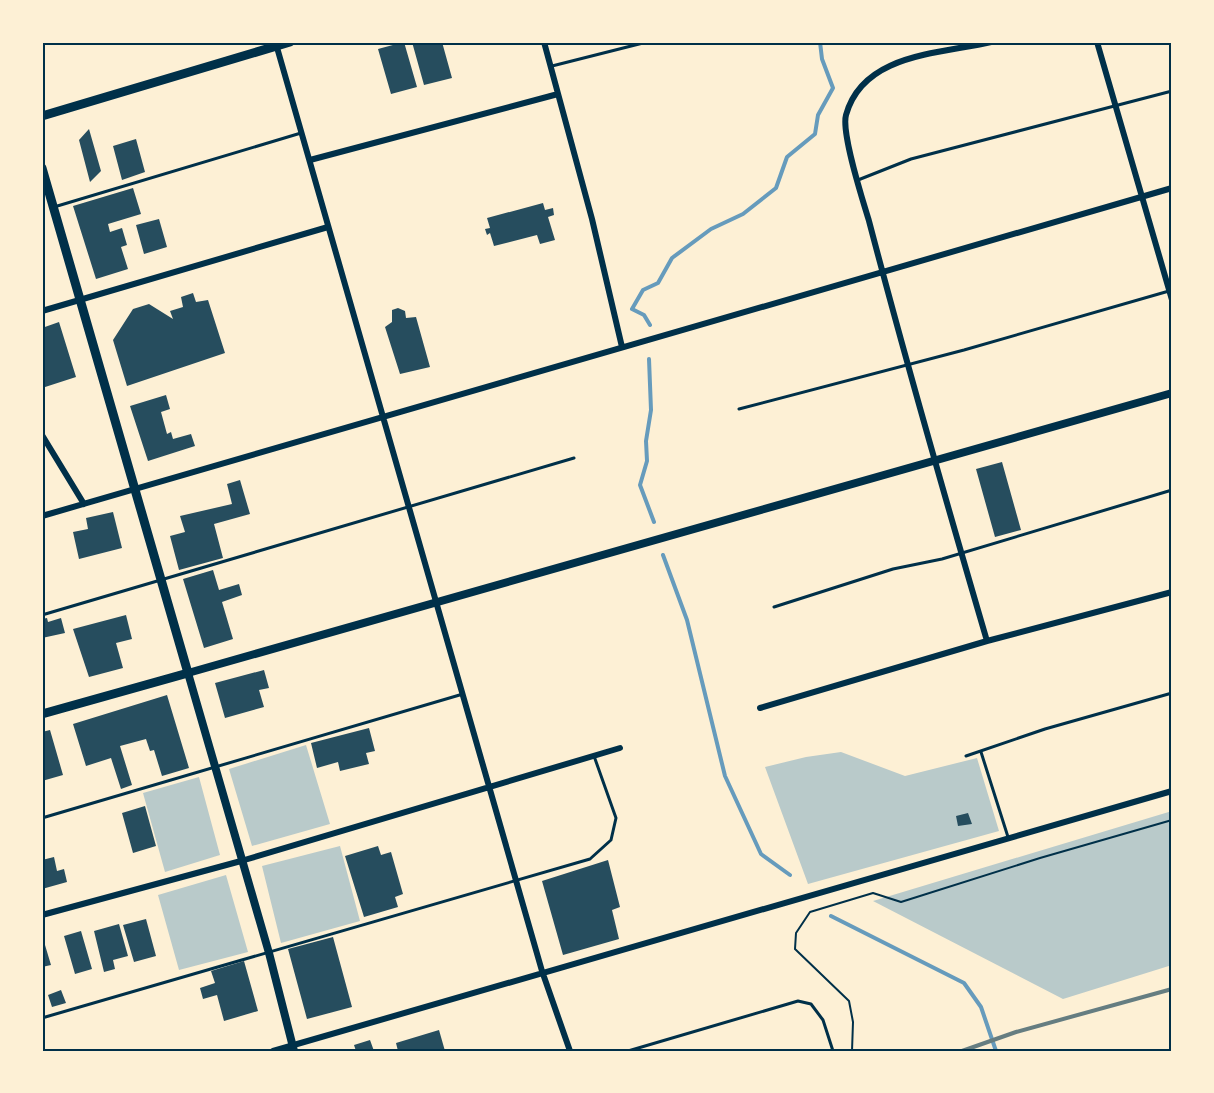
<svg xmlns="http://www.w3.org/2000/svg" width="1214" height="1093" viewBox="0 0 1214 1093" font-family="Cabin,sans-serif">
<style>
.green{fill:#b9caca}
.lines{fill:none;stroke-linecap:round;stroke-linejoin:round}
.stream{stroke:#669bbc;stroke-width:4}
.building{fill:#264d5e}
.path{stroke:#003049;stroke-width:2}
.service{stroke:#003049;stroke-width:3}
.minor{stroke:#003049;stroke-width:6}
.tertiary{stroke:#003049;stroke-width:8}
.primary{stroke:#003049;stroke-width:9}
.rail{stroke:#657d81;stroke-width:4}
.neatline{fill:none;stroke:#003049;stroke-width:2}
</style>
<rect width="100%" height="100%" fill="#fdf0d5"/>
<path class="green" d="M306 745 330 824 252 846 229 769Z
M841 752 905 776 977 758 999 831 808 884 765 767 806 757Z
M199 777 220 855 165 872 143 793Z
M1172 811V965L1063 999 873 901Z
M340 846 360 921 281 943 262 866Z
M226 875 248 952 179 970 158 895Z"/>
<g class="lines">
<path class="stream" d="M650 325 644 315 632 309 643 290 658 283 672 258 711 229 743 214 776 188 787 157 815 134 818 115 833 88 822 59 820 42
M649 359 651 410 646 441 647 461 640 485 654 522
M663 555 687 620 725 776 761 854 790 875
M831 916 964 983 981 1007 996 1051"/>
</g>
<path class="building" d="M404 42 417 87 391 94 378 49Z
M412 42H442L452 78 424 85Z
M89 129 101 171 90 182 79 140Z
M136 139 145 172 122 180 113 146Z
M133 188 141 214 108 224 110 232 122 228 127 245 121 247 128 269 96 279 73 206Z
M543 203 545 210 553 208 554 215 548 217 555 240 540 244 537 235 494 246 490 233 487 235 485 229 490 228 487 218Z
M159 219 167 247 144 254 136 225Z
M193 293 196 302 208 300 225 353 127 386 113 340 133 309 149 304 173 319 170 311 183 307 181 297Z
M398 308 405 311 406 318 416 317 430 367 400 374 385 327 392 322V310Z
M59 322 76 377 42 388V328Z
M166 395 170 409 161 412 167 434 171 432 173 439 191 434 195 446 148 461 130 406Z
M1002 462 1021 530 995 537 976 469Z
M240 480 250 514 214 524 223 558 179 570 170 536 185 532 180 516 232 504 227 484Z
M113 512 122 548 79 559 73 532 88 529 86 518Z
M213 570 219 590 239 584 242 595 222 602 233 639 204 648 183 579Z
M126 615 132 639 116 643 123 668 89 677 73 629Z
M47 618 48 622 61 618 65 633 42 638V619Z
M264 670 269 688 259 690 264 707 225 718 215 683Z
M167 695 189 768 162 776 154 750 150 751 146 739 120 746 132 785 121 789 111 758 86 766 73 724Z
M369 728 375 751 366 753 369 764 340 771 338 762 317 768 311 743Z
M50 730 63 775 42 781V732Z
M145 806 156 846 133 853 122 813Z
M968 813 972 824 958 826 956 816Z
M378 846 381 855 391 852 403 894 395 897 398 907 364 917 345 856Z
M54 857 57 871 64 869 67 882 42 889V860Z
M608 860 620 907 612 910 619 939 563 955 542 881Z
M146 919 156 956 134 962 123 925Z
M119 924 128 956 113 960 115 969 104 972 94 931Z
M81 931 92 969 75 974 64 936Z
M333 937 352 1007 307 1019 288 949Z
M45 945 51 965 42 967V946Z
M244 961 258 1011 224 1021 217 995 203 999 200 988 215 983 211 971Z
M61 990 66 1003 52 1007 48 995Z
M439 1030 445 1051H398L396 1043Z
M370 1040 374 1051H356L354 1045Z"/>
<g class="lines">
<path class="path" d="M852 1051 853 1022 849 1001 795 949 796 933 810 912 873 893 901 902 1040 858 1172 820"/>
<path class="service" d="M552 66 647 42
M858 180 911 159 1172 91
M54 207 301 133
M739 409 964 350 1169 291
M774 607 893 569 942 559 1172 490
M42 615 574 458
M981 752 1008 837
M966 756 1045 729 1172 693
M42 818 463 694
M42 1018 590 859 611 840 616 818 594 756
M628 1051 798 1001 811 1004 823 1020 833 1051"/>
<path class="minor" d="M544 42 592 219 622 347
M1097 42 1172 300
M276 44 542 971 570 1051
M310 160 558 94
M42 311 328 227
M42 435 84 504
M42 516 1172 188
M987 641C946 501 906 362 869 221 863 201 841 133 846 115 863 53 940 54 991 42
M760 708 987 641 1172 592
M42 915 241 861 620 748
M273 1051 1172 791"/>
<path class="tertiary" d="M294 1051 269 953 188 673 1172 393"/>
<path class="primary" d="M42 116 290 42
M42 168 188 673 42 714"/>
<path class="rail" d="M962 1051 1016 1032 1172 989"/>
</g>
<rect width="1214" height="1093" fill="none" stroke="#fdf0d5" stroke-width="87"/>
<rect x="44" y="44" width="1126" height="1006" class="neatline"/>
</svg>
